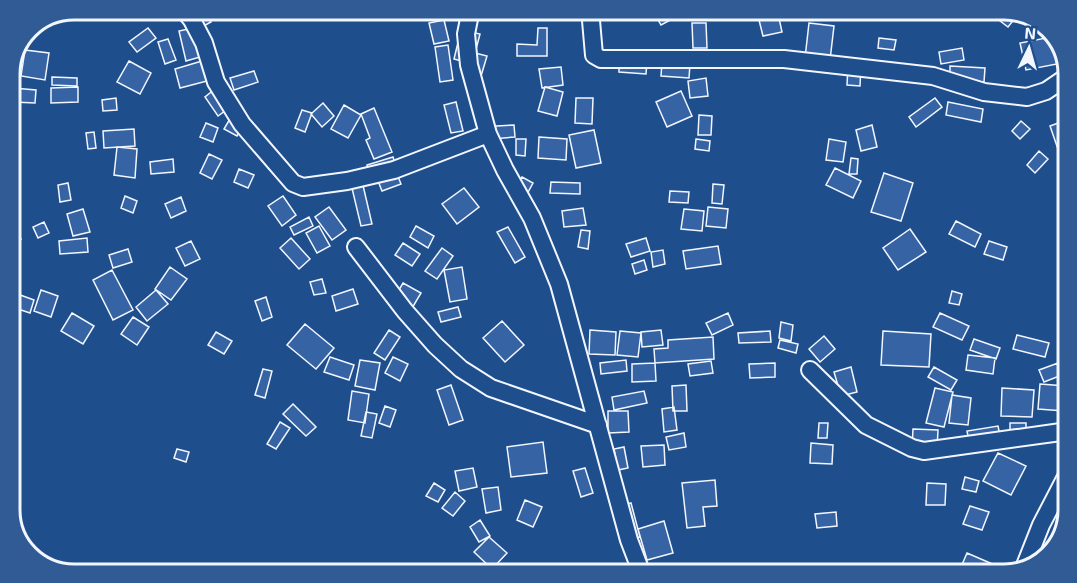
<svg xmlns="http://www.w3.org/2000/svg" width="1077" height="583" viewBox="0 0 1077 583" font-family="'Exo 2',sans-serif">
<style>
.building{fill:#3563a3;stroke:#f2f6ff;stroke-width:1.5}
.lines{fill:none;stroke-linecap:round;stroke-linejoin:round}
.minor-casing{stroke:#f2f6ff;stroke-width:20}
.minor{stroke:#1f4e8c;stroke-width:16}
.rim{fill:none;stroke:#f2f6ff;stroke-width:3}
</style>
<rect width="100%" height="100%" fill="#1f4e8c"/>
<path class="building" d="M383 9H408L390 20Z
M518 9H546V18H518Z
M668 9H674L678 16 661 25 656 16Z
M768 9H777L782 32 763 36 757 12Z
M823 9H845L844 20 822 17Z
M203 10 211 22 200 28 192 16Z
M1006 10 1019 13 1008 27 999 20Z
M444 20 449 41 434 44 429 23Z
M692 23H706L707 48H693Z
M809 23 834 26 830 60 805 58Z
M148 28 156 38 137 52 129 42Z
M193 28 200 57 186 61 179 31Z
M538 28H547V56H517V44L537 45Z
M461 30 480 34 475 53 487 56 481 76 463 72 465 62 454 59Z
M1051 37 1057 64 1026 70 1020 43Z
M879 38 896 40 894 50 878 48Z
M168 39 176 60 165 64 158 42Z
M448 45 453 80 440 82 435 47Z
M962 48 964 60 941 64 939 52Z
M25 50 49 53 45 80 21 76Z
M129 61 151 73 140 94 117 82Z
M202 61 207 81 180 88 175 69Z
M619 61 647 62 646 74 619 72Z
M662 62 690 64 689 78 661 76Z
M848 66H861L860 86 847 85Z
M950 66 985 68 984 82 950 79Z
M561 67 563 85 542 88 539 69Z
M254 71 258 82 234 90 230 78Z
M52 77 77 78V86L52 85Z
M706 78 708 96 690 98 688 81Z
M78 87V102L51 103V88Z
M545 87 563 92 557 116 538 111Z
M13 88 36 90 35 103 13 102Z
M215 89 229 108 218 116 205 97Z
M681 91 692 116 667 127 656 102Z
M116 98 117 110 103 111 102 100Z
M576 98H593L592 124 575 123Z
M935 98 942 107 916 127 909 117Z
M456 102 463 131 451 133 444 105Z
M948 102 983 109 981 122 946 115Z
M323 103 334 116 322 127 311 114Z
M344 105 361 115 348 138 331 129Z
M374 108 392 152 374 159 366 140 370 138 361 114Z
M302 110 312 113 305 132 295 128Z
M699 115 712 116 711 135H698Z
M231 117 244 124 237 136 224 129Z
M1021 121 1030 129 1020 139 1012 131Z
M1061 122 1068 142V149L1059 152 1050 126Z
M206 123 218 128 213 142 200 137Z
M514 125 515 137 480 140 479 127Z
M872 125 877 147 861 151 856 130Z
M134 129 135 146 104 148 103 131Z
M594 130 601 163 576 168 569 135Z
M94 132 96 148 88 149 86 133Z
M539 137 567 139 566 160 538 158Z
M516 139H526L525 156 516 155Z
M696 139 710 141 709 151 695 149Z
M829 139 846 142 843 162 826 160Z
M117 147 137 149 135 178 114 175Z
M1039 151 1048 159 1035 173 1027 165Z
M209 154 222 160 212 179 200 173Z
M393 157 397 170 370 178 367 165Z
M851 158 858 159 857 174H849Z
M173 159 174 172 151 174 150 162Z
M835 168 861 181 853 198 826 185Z
M239 169 254 175 248 188 234 182Z
M884 173 913 183 901 221 871 212Z
M397 174 401 184 382 191 378 181Z
M522 177 533 183 527 194 515 187Z
M362 181 372 224 361 226 351 184Z
M551 182 580 183V194L550 193Z
M68 183 71 200 60 202 58 185Z
M713 184 724 185 722 204 712 203Z
M464 188 479 207 457 224 442 204Z
M670 191 689 192 688 203 669 202Z
M125 196 137 201 133 213 121 208Z
M283 196 296 215 282 226 268 206Z
M181 197 186 211 171 218 165 204Z
M329 207 346 230 332 240 315 217Z
M708 207 728 209 726 228 706 226Z
M583 208 586 225 564 227 562 211Z
M83 209 90 232 73 236 67 214Z
M684 209 704 211 702 231 681 229Z
M309 217 313 226 294 235 290 227Z
M956 221 981 234 975 247 949 234Z
M44 222 49 233 38 238 33 227Z
M14 225 21 239 9 244V228Z
M319 226 330 246 317 253 306 233Z
M416 226 434 236 428 248 410 237Z
M508 227 525 257 515 263 497 232Z
M910 229 926 252 898 270 883 248Z
M581 230 590 231 588 249 578 247Z
M87 238 88 252 60 254 59 241Z
M291 238 310 259 299 269 280 248Z
M646 238 650 251 631 257 626 244Z
M191 241 200 259 185 266 176 248Z
M989 241 1007 247 1003 260 984 254Z
M403 243 420 254 412 266 395 255Z
M718 246 721 264 686 269 683 251Z
M442 248 453 256 437 279 425 271Z
M128 249 132 262 113 268 109 255Z
M663 250 665 264 653 267 651 252Z
M644 260 647 270 635 274 632 264Z
M170 267 187 279 171 300 155 289Z
M462 267 467 299 450 302 444 270Z
M112 270 133 310 113 320 93 280Z
M322 279 326 293 314 295 310 282Z
M403 283 421 293 408 315 390 305Z
M353 289 358 304 336 311 332 296Z
M41 290 58 296 51 317 34 311Z
M156 290 168 304 147 321 136 307Z
M952 291 962 294 959 305 949 303Z
M1064 291H1068V318H1064Z
M12 292 34 300 30 313 9 306Z
M266 297 272 317 262 321 255 301Z
M458 307 461 317 441 322 438 312Z
M72 313 94 326 83 344 61 331Z
M728 313 733 325 712 335 706 323Z
M940 313 969 326 962 340 933 327Z
M133 317 149 327 137 345 121 334Z
M502 321 524 345 505 362 483 338Z
M781 322 793 325 791 341 779 338Z
M305 324 334 348 316 369 287 345Z
M389 330 400 337 385 360 374 353Z
M590 330 616 332 615 355 589 354Z
M661 330 663 345 642 347 641 332Z
M620 331 641 333 638 357 617 355Z
M770 331 771 342 739 343 738 333Z
M883 331 931 334 929 367 881 365Z
M216 332 232 341 224 354 208 345Z
M1017 335 1049 343 1045 357 1013 349Z
M824 336 835 349 820 362 809 349Z
M713 337 714 359 655 363 654 349 668 348V340Z
M974 339 1000 348 996 359 970 350Z
M780 340 798 344 796 353 778 348Z
M968 355 995 358 993 374 966 370Z
M330 357 354 365 349 380 324 372Z
M393 357 408 364 400 381 385 373Z
M360 360 380 363 375 390 355 386Z
M626 360 627 371 601 374 600 363Z
M711 361 713 373 690 376 688 364Z
M655 363 656 381 632 382V364Z
M775 363V377L750 378 749 364Z
M1058 363 1062 375 1044 382 1039 370Z
M851 367 857 392 841 396 834 372Z
M934 367 957 380 951 390 928 377Z
M263 369 272 371 265 398 255 395Z
M1040 384 1066 386 1064 411 1038 409Z
M451 385 463 420 449 425 437 390Z
M686 385 687 411H673L672 386Z
M935 388 953 392 944 427 926 423Z
M1002 388 1034 390 1032 417 1001 416Z
M352 391 369 394 365 423 348 420Z
M644 391 647 403 614 410 612 397Z
M952 395 971 398 968 425 949 423Z
M293 404 316 427 306 436 283 414Z
M385 406 396 410 390 427 379 423Z
M674 407 677 430 664 432 662 409Z
M608 411H628L629 432 608 433Z
M366 412 377 414 372 438 361 436Z
M280 422 290 428 276 449 267 444Z
M819 423H828L827 438H818Z
M1010 423H1026V435L1010 436Z
M998 426 1000 436 969 441 967 431Z
M913 429 938 430 937 449 912 448Z
M684 433 686 447 669 450 666 437Z
M543 442 547 473 511 477 507 447Z
M811 443 833 445 832 464 810 463Z
M664 445 665 465 643 467 641 446Z
M624 447 628 468 618 470 614 449Z
M177 449 189 452 186 462 174 458Z
M998 453 1026 466 1011 495 983 481Z
M473 468 477 487 459 491 455 471Z
M585 468 593 493 581 497 573 471Z
M965 477 979 481 976 492 962 489Z
M715 480 717 506 703 507 705 526 687 528 682 483Z
M434 483 445 490 438 502 426 496Z
M927 483 946 484 945 505H926Z
M498 487 501 510 486 513 482 489Z
M455 492 465 501 453 516 442 508Z
M525 500 542 507 533 527 517 520Z
M631 503 640 537 625 541 616 507Z
M970 506 989 512 982 530 963 524Z
M836 512 837 526 817 528 815 514Z
M480 520 490 536 479 542 470 527Z
M664 521 673 553 647 560 638 529Z
M489 537 507 553 492 569 474 552Z
M967 553 997 566 994 574H958Z
M838 564 839 574H820L819 566Z
M473 565 488 574H467Z"/>
<g class="lines">
<g class="minor-casing">
<path id="minor" d="M183 9 192 20 204 43 216 82 242 124 293 183 303 187 347 181 394 170 488 134
M471 9 466 34 469 65 488 134 505 170 532 218 559 284 629 540 642 574
M590 9 594 55 601 59H784L933 76 984 92 1027 97 1046 91 1068 76
M356 247 405 311 435 345 461 369 491 388 598 425
M810 370 866 425 912 448 924 451 1068 431
M1024 568 1041 525 1068 473"/>
</g>
<use href="#minor" class="minor"/>
</g>
<path d="M0 0H1077V583H0ZM74 20H1004A54 54 0 0 1 1058 74V510A54 54 0 0 1 1004 564H74A54 54 0 0 1 20 510V74A54 54 0 0 1 74 20Z" fill="#305b95" fill-rule="evenodd"/>
<path class="rim" d="M74 20H1004A54 54 0 0 1 1058 74V510A54 54 0 0 1 1004 564H74A54 54 0 0 1 20 510V74A54 54 0 0 1 74 20Z"/>
<g transform="translate(1029 48) rotate(5)" stroke="#1f4e8c" stroke-width="4.5" paint-order="stroke">
<path d="M0-4.5L10 22L0 15L-10 22Z" fill="#f2f6ff"/>
<text y="-9" font-size="16" font-weight="bold" text-anchor="middle" fill="#f2f6ff">N</text>
</g>
</svg>
